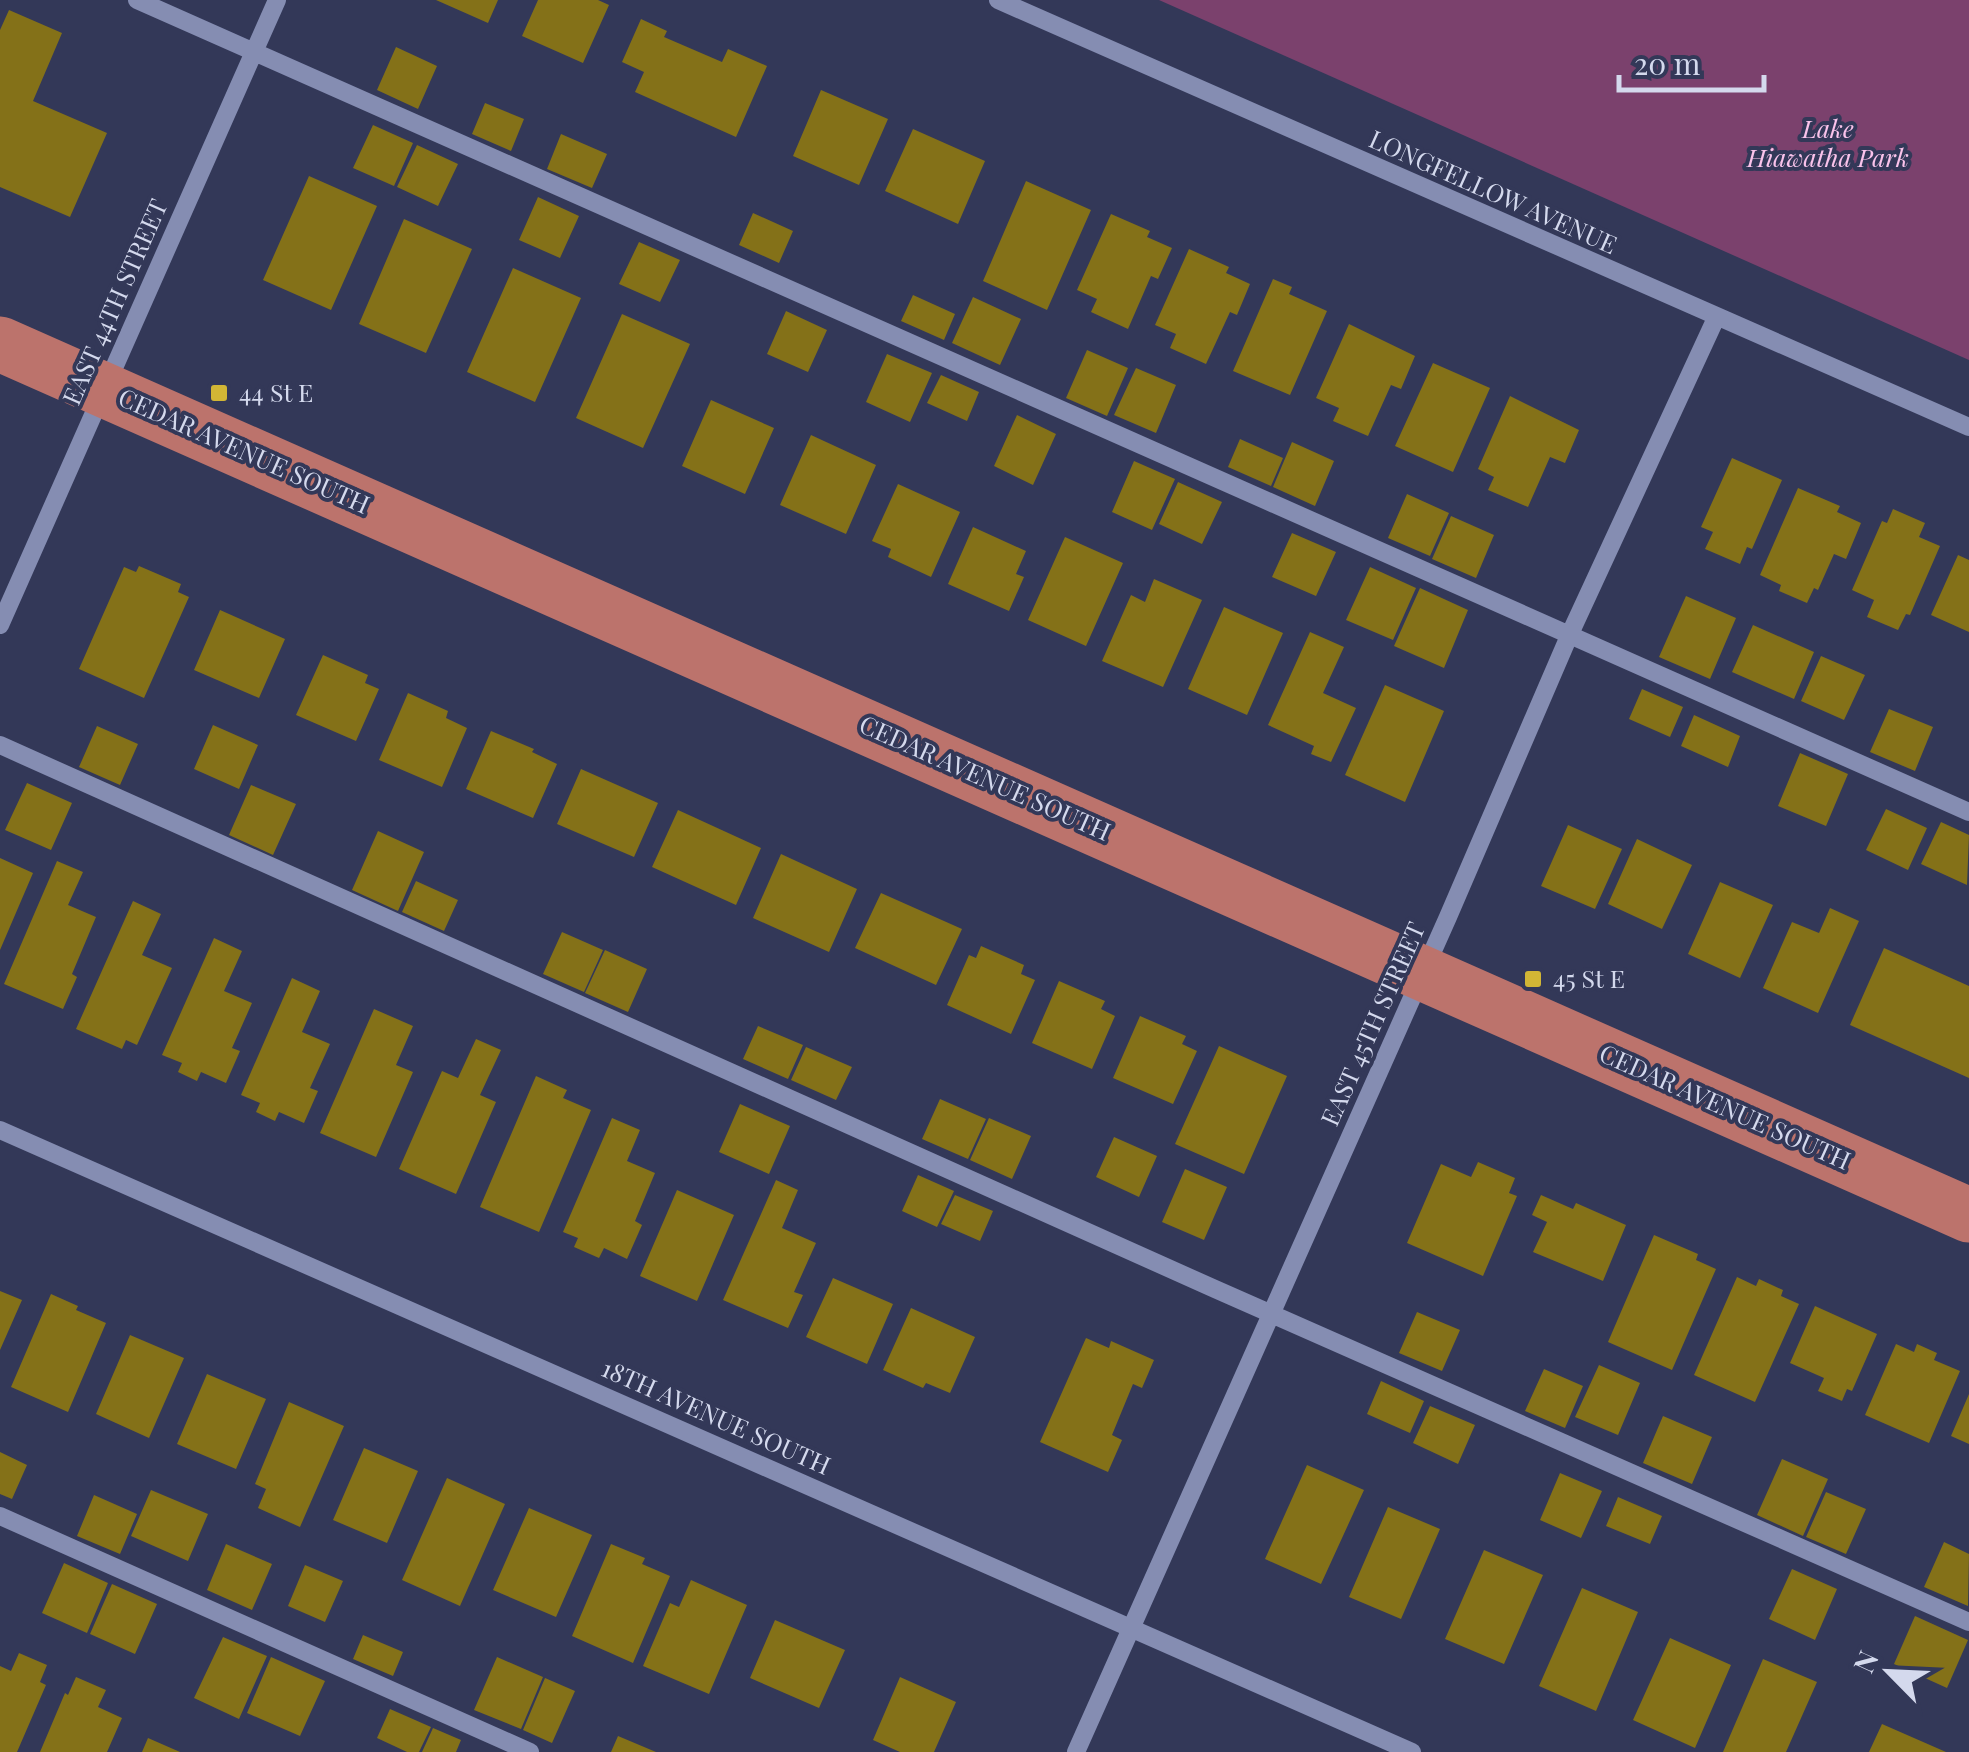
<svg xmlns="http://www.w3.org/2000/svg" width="1969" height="1752" viewBox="0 0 1969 1752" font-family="'Playfair Display',serif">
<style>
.green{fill:#7b416d}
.building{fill:#847118}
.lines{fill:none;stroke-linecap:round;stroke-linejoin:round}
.minor{stroke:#858db2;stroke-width:18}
.major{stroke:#bc736c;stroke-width:55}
.poi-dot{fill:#d2b635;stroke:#333858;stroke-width:4}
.labels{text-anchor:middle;stroke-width:8;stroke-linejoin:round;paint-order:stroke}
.park-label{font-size:25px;font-style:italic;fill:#fac3eb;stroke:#333858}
.street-label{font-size:25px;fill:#d4d9ed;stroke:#333858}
.poi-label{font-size:25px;fill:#d4d9ed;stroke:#333858;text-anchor:start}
</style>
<rect width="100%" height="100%" fill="#333858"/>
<path class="green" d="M1159 0H1969V360Z"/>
<path class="building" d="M436 0H498L488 23Z
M538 0H598L609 5 583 63 522 36Z
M9 10 62 33 33 101 107 133 70 217 0 187V30Z
M641 19 667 31 664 37 722 62 728 49 767 66 736 137 635 92 644 72 622 62Z
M396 47 437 66 418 109 377 90Z
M821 90 888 119 859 185 793 156Z
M485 103 524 119 511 151 472 134Z
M373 125 413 143 394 186 353 168Z
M913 129 985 161 958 224 885 191Z
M561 134 607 154 592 188 547 169Z
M417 145 458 164 438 206 397 187Z
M309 176 377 206 331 310 263 280Z
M1026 181 1091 210 1047 310 983 281Z
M538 197 579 216 560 258 519 240Z
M753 213 793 231 779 263 739 245Z
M1111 214 1150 231 1147 237 1172 248 1158 279 1151 276 1128 329 1091 312 1097 299 1077 290Z
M404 219 472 249 426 353 359 324Z
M639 242 680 260 660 302 619 284Z
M1189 249 1229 267 1226 273 1250 284 1237 315 1230 312 1206 364 1170 348 1176 334 1155 325Z
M513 268 581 298 535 402 467 372Z
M1273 279 1292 287 1289 294 1327 311 1290 395 1233 371Z
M913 295 955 314 944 340 901 321Z
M973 297 1021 319 1000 365 952 343Z
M786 311 827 330 808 372 767 354Z
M622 314 690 344 643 448 576 418Z
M1349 324 1415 356 1401 389 1391 385 1368 436 1333 421 1339 408 1316 398Z
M1087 350 1128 368 1107 416 1066 398Z
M887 354 932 373 910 422 866 402Z
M1433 363 1490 388 1453 472 1395 446Z
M1136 368 1176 385 1156 433 1114 415Z
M941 375 979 392 967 421 927 403Z
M1510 396 1579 430 1565 463 1550 457 1528 507 1488 490 1494 477 1478 469Z
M711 400 774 428 745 494 682 466Z
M1017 415 1056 434 1033 485 994 466Z
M811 435 876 465 846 534 780 505Z
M1240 439 1283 458 1271 486 1228 467Z
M1292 442 1334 461 1315 506 1273 487Z
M1732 458 1782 480 1752 549 1747 547 1740 564 1705 549 1713 532 1701 527Z
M1134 461 1175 479 1152 530 1112 512Z
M1178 482 1222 502 1202 544 1159 524Z
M898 484 960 512 931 577 888 557 891 549 872 541Z
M1798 488 1840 506 1837 512 1861 523 1846 559 1834 554 1818 590 1814 588 1807 603 1779 591 1781 585 1760 575Z
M1407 494 1449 513 1430 556 1388 538Z
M1893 509 1925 523 1919 537 1940 546 1910 615 1906 614 1898 630 1867 617 1874 600 1852 590 1882 521 1887 523Z
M1451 516 1494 535 1476 578 1432 559Z
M973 527 1026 551 1016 574 1024 577 1009 611 948 584Z
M1292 533 1336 552 1316 596 1272 577Z
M1065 537 1123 563 1086 646 1028 620Z
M1958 555 1969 560V632L1931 615Z
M139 566 181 584 178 592 189 597 144 698 79 669 124 567 136 572Z
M1370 567 1416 588 1393 640 1346 620Z
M1154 579 1202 600 1163 687 1102 661 1131 595 1145 602Z
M1420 588 1468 610 1444 668 1394 646Z
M1686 596 1736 618 1710 679 1659 657Z
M1224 607 1283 633 1247 715 1188 689Z
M220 610 285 639 259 698 194 670Z
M1753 625 1814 652 1794 699 1732 672Z
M1310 632 1344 647 1323 693 1356 708 1331 762 1311 754 1314 746 1268 725Z
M323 655 368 675 365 683 379 689 356 741 296 715Z
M1821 656 1865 675 1844 720 1801 701Z
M1385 685 1444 711 1405 802 1345 775Z
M1642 689 1683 707 1670 737 1629 719Z
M408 693 448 711 446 718 467 728 442 787 379 760Z
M1889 709 1933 727 1915 771 1870 752Z
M1694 715 1740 736 1728 767 1681 746Z
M213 725 258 745 239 789 194 769Z
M97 726 138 744 120 785 79 767Z
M491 731 534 749 532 752 557 764 533 818 466 789Z
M1800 753 1848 774 1826 826 1778 806Z
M581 769 658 803 634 857 557 824Z
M27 783 72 803 51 850 5 830Z
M251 785 296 804 273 855 229 835Z
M1886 809 1927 828 1908 870 1866 850Z
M678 810 761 848 736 905 652 867Z
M1941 822 1969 835 1967 885 1921 864Z
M1568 825 1622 849 1595 909 1541 886Z
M378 831 424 852 398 911 352 890Z
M1637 839 1692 865 1662 929 1608 904Z
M781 854 857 889 829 952 753 918Z
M0 858 33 873 0 950Z
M57 861 83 872 68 905 96 917 72 974 77 977 63 1009 4 984Z
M416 881 458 900 444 931 402 912Z
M1720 882 1773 905 1740 978 1688 954Z
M881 893 962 929 936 985 855 948Z
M133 901 161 914 142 955 172 968 137 1045 126 1040 122 1049 76 1029Z
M1830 908 1859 921 1818 1013 1763 988 1792 922 1819 933Z
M562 932 603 950 584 992 543 974Z
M214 938 242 951 224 991 252 1003 232 1048 240 1051 226 1083 201 1072 197 1081 178 1072 182 1063 162 1055Z
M981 946 1024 965 1021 974 1035 980 1011 1034 947 1005 969 955 976 958Z
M1884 948 1969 986V1078L1850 1025Z
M605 950 647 969 628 1012 585 993Z
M292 978 320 991 302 1032 330 1044 310 1088 318 1091 304 1123 279 1112 275 1121 256 1112 260 1103 241 1095Z
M1059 981 1105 1001 1101 1009 1115 1016 1092 1069 1032 1043Z
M374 1009 413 1026 396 1065 413 1072 376 1157 320 1133Z
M1140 1016 1186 1036 1182 1044 1197 1051 1173 1104 1113 1078Z
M758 1026 803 1045 788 1079 743 1059Z
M476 1039 501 1050 480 1095 496 1102 456 1194 399 1169 442 1071 458 1078Z
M1219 1046 1287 1076 1244 1174 1175 1144Z
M806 1047 852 1067 836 1100 791 1080Z
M536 1076 567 1090 563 1098 591 1110 539 1232 480 1207Z
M940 1099 986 1119 968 1159 922 1139Z
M740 1104 790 1126 769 1174 719 1152Z
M612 1118 640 1130 627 1161 655 1173 635 1221 642 1225 627 1259 604 1248 599 1258 574 1247 578 1238 563 1232Z
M989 1118 1031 1136 1012 1179 970 1160Z
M1114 1137 1157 1156 1139 1197 1096 1177Z
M1478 1162 1515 1178 1509 1193 1517 1196 1483 1276 1407 1243 1441 1164 1471 1177Z
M1185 1169 1227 1187 1204 1240 1162 1222Z
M918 1175 954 1191 937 1227 902 1211Z
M776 1180 798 1190 782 1228 816 1243 794 1292 803 1295 788 1328 723 1300Z
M677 1190 734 1215 697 1301 640 1276Z
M955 1195 993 1211 980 1241 941 1224Z
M1541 1195 1573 1209 1576 1203 1626 1225 1603 1281 1533 1252 1547 1222 1532 1215Z
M1654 1235 1698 1254 1696 1260 1716 1269 1672 1370 1608 1342Z
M1737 1277 1756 1286 1759 1279 1783 1290 1781 1296 1799 1304 1755 1402 1694 1375Z
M833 1278 893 1304 867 1364 806 1337Z
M0 1291 22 1300 0 1350Z
M51 1294 78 1306 76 1310 106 1323 68 1412 11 1387Z
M1815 1306 1877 1334 1852 1391 1847 1389 1842 1401 1818 1391 1824 1378 1790 1363Z
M911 1308 975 1337 950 1393 926 1383 923 1388 883 1370Z
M1417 1312 1460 1330 1442 1371 1399 1353Z
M130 1335 184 1358 149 1438 96 1414Z
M1086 1338 1109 1348 1111 1341 1154 1360 1142 1388 1133 1384 1112 1435 1122 1440 1108 1472 1040 1442Z
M1896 1344 1914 1352 1917 1344 1937 1353 1934 1360 1960 1371 1929 1443 1865 1415Z
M1599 1365 1640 1383 1618 1435 1575 1417Z
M1544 1369 1583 1386 1565 1428 1525 1411Z
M207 1374 266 1399 236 1469 177 1444Z
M1381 1381 1424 1401 1410 1433 1367 1414Z
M1969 1394V1444L1951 1436Z
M289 1402 344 1426 300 1527 258 1508 266 1489 255 1484Z
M1430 1406 1475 1425 1458 1464 1413 1443Z
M1663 1416 1712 1437 1692 1484 1643 1463Z
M364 1448 418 1471 387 1543 333 1520Z
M0 1452 27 1465 12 1499 0 1494Z
M1782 1459 1828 1479 1803 1536 1757 1515Z
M1307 1465 1364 1490 1321 1584 1265 1559Z
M1560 1473 1602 1491 1581 1538 1540 1520Z
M447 1478 505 1504 460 1606 402 1580Z
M151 1490 208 1514 188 1561 131 1536Z
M1826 1492 1866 1509 1846 1554 1806 1537Z
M94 1495 137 1514 120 1554 77 1536Z
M1618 1497 1662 1516 1650 1544 1606 1526Z
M1388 1507 1440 1529 1401 1619 1349 1597Z
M529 1508 592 1535 556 1617 493 1590Z
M1944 1542 1969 1554 1968 1606 1924 1587Z
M226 1544 272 1564 252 1610 207 1590Z
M611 1544 645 1558 642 1564 670 1576 633 1663 572 1636Z
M1484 1550 1543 1575 1504 1664 1445 1639Z
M64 1563 108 1583 87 1633 42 1613Z
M305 1565 343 1581 325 1622 288 1606Z
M1792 1569 1837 1589 1815 1640 1769 1619Z
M691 1580 747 1605 709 1694 643 1666 670 1603 679 1607Z
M112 1584 157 1604 135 1654 90 1634Z
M1582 1588 1638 1612 1596 1711 1539 1686Z
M1915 1616 1968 1640 1947 1688 1894 1664Z
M775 1620 845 1650 819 1708 750 1678Z
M363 1635 403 1652 393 1676 353 1659Z
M223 1637 267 1656 239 1719 194 1698Z
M1670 1638 1731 1665 1695 1748 1633 1720Z
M19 1653 47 1665 40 1682 46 1685 17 1752H0V1666L11 1671Z
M271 1657 325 1681 300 1736 247 1713Z
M497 1657 543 1677 521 1729 474 1710Z
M1763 1659 1817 1682 1786 1752H1723Z
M76 1677 106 1690 98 1707 122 1718 107 1752H40L65 1693 68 1695Z
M900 1677 956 1702 934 1752H900L873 1740Z
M545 1678 575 1691 552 1743 523 1730Z
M390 1709 431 1727 419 1752H407L377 1738Z
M1882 1724 1946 1752H1869Z
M433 1728 461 1740 456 1752H422Z
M618 1736 656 1752H611Z
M148 1738 180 1752H142Z"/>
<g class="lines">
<path class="minor" d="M137 0 1969 812
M998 0 1969 427
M0 625 277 0
M0 745 1215 1289 1969 1622
M0 1130 1412 1752
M0 1516 530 1752
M1076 1752 1448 917 1569 636 1716 318"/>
<path class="major" d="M0 344 1969 1215"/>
</g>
<g class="poi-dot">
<rect x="209" y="383" width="20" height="20" rx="5"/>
<rect x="1523" y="969" width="20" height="20" rx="5"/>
</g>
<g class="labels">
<g class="park-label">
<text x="1828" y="138">Lake<tspan x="1828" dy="29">Hiawatha Park</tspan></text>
</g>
<g class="street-label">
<text transform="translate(1493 192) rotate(24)" y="9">LONGFELLOW AVENUE</text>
<text transform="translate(115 302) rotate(-66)" y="9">EAST 44TH STREET</text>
<text transform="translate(244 451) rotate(24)" y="9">CEDAR AVENUE SOUTH</text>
<text transform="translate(985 778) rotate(24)" y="9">CEDAR AVENUE SOUTH</text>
<text transform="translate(1373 1024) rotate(-66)" y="9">EAST 45TH STREET</text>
<text transform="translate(1725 1107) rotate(24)" y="9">CEDAR AVENUE SOUTH</text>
<text transform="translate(716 1417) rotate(24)" y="9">18TH AVENUE SOUTH</text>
</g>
<g class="poi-label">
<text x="239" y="402">44 St E</text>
<text x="1553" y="988">45 St E</text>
</g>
</g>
<g transform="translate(1889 1672) rotate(294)" stroke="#333858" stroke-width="8" paint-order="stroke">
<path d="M0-8L18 38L0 25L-18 38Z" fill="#d4d9ed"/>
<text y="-15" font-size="28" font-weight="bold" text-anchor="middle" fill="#d4d9ed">N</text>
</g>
<path d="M1619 75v15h145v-15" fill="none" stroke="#d4d9ed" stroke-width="5"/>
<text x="1634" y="75" font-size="30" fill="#d4d9ed" stroke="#333858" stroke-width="8" paint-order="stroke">20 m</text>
</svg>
